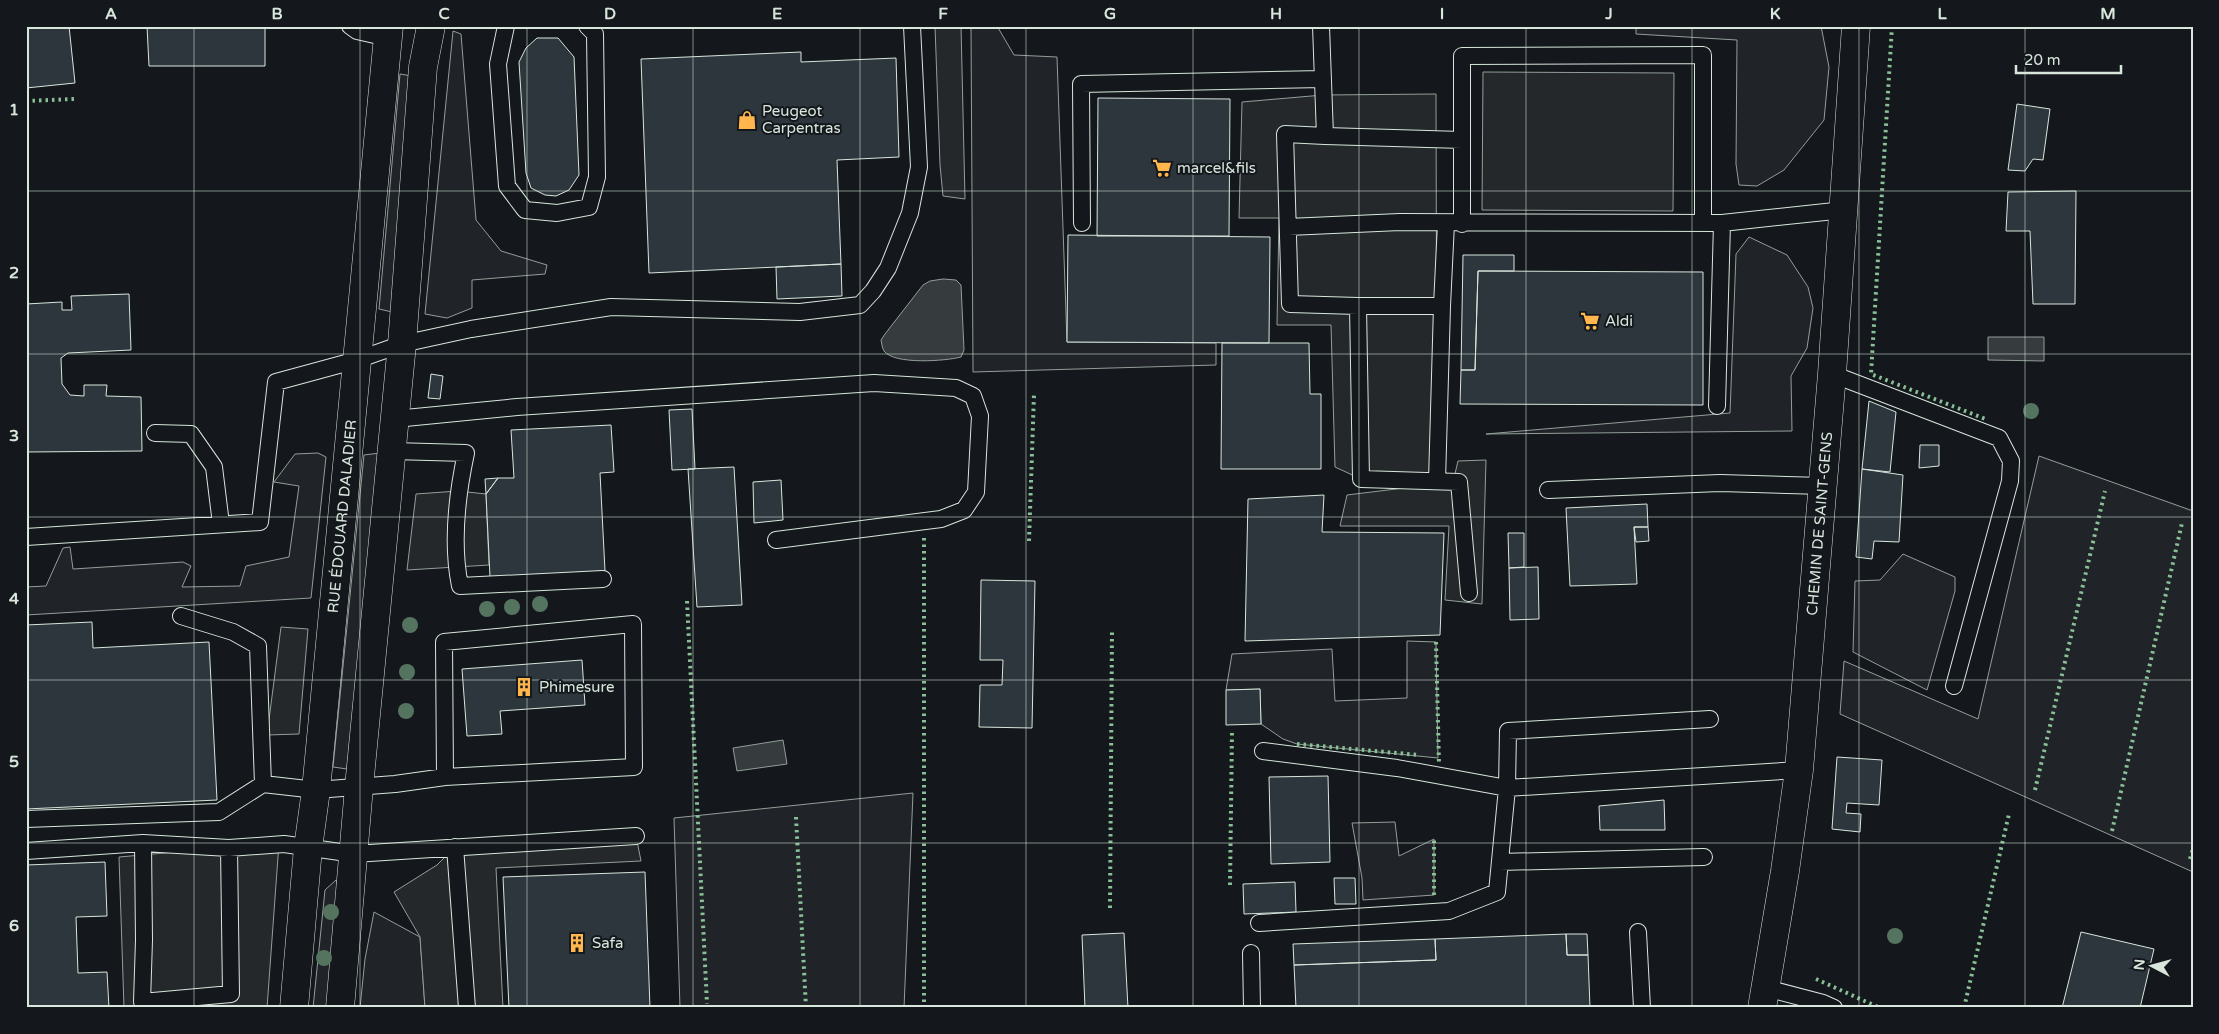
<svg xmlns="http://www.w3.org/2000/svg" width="2219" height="1034" viewBox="0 0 2219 1034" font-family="'Varela Round',sans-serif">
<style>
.green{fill:#202428;stroke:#939e99}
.parking{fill:#24282b;stroke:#939e99}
.water{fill:#363b3e;stroke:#939e99}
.building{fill:#2c363c;stroke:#d8e6dc}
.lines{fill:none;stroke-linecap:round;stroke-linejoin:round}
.service-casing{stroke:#d8e6dc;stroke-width:18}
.minor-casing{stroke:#d8e6dc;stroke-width:29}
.secondary-casing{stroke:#d8e6dc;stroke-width:29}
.service{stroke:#14181c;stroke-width:16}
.minor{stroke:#14181c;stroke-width:28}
.secondary{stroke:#14181c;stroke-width:28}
.hedge{stroke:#8ac095;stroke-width:4;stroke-dasharray:2.5 4;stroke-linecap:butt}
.tree{fill:#55745f}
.grid{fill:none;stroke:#d8e6dc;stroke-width:1;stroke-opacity:0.55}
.labels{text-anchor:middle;stroke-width:4;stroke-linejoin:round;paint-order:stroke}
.poi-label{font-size:15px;fill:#d8e6dc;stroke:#14181c;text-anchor:start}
.street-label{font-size:15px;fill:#d8e6dc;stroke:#14181c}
.neatline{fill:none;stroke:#d8e6dc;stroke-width:2}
.grid-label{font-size:16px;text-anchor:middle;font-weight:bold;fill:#d8e6dc}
</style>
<rect width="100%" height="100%" fill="#14181c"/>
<path class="green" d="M971 26H997L1014 55 1057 57 1067 342 1216 343V365L973 372Z
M1636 26H1821L1829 67 1824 120 1784 170 1757 186 1739 185 1736 164 1737 40 1636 34Z
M453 31 461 34 476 220 501 251 547 265 545 274 472 280V308L447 318 425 314Z
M400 74 412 76 392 312 379 309Z
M1749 237 1787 255 1808 287 1813 308 1807 348 1791 376 1792 431 1486 434 1730 413 1736 254Z
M318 453 326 457 311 598 26 615V587L46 586 63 548 70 547 73 569 183 562 191 566 182 587 240 586 246 566 289 557 299 486 274 482 295 454Z
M380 453 347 769 333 767 364 455Z
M2039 456 2193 511V872L1840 714 1844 661 1978 719Z
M1903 554 1955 577V591L1927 690 1853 652 1855 581 1880 580Z
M1407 641 1436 642 1438 758 1297 744 1283 739 1261 724 1260 689 1226 690 1232 654 1332 649 1335 701 1407 698Z
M913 793 904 1008H680L674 818Z
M1395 822 1399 856 1434 839V895L1363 900 1362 878 1352 823Z
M336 880 341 896 330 1008H313L325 890Z
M374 912 420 937 425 1008H360L365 959Z"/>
<path class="parking" d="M935 26H961L965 199 943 196 940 165Z
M1483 72 1674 73 1673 211 1482 210Z
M1436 94 1437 481 1361 479 1335 467 1331 325H1277L1279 218H1239L1242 102 1323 95Z
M1486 460 1482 604 1445 600 1449 526H1340L1347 495 1453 482 1458 461Z
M458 491 486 494 489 565 407 570 416 494Z
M281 627 308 629 299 734 267 735Z
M636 836 641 861 496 868 503 1008H425L420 937 394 892 437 865 455 847Z
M279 843 267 1008H124L119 857Z"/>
<path class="water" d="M943 279 956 280 961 285 964 350 961 357C946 361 894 365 884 351 882 348 882 344 881 340L885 334 923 285 930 281Z
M1988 337H2044V361L1988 360Z
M783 740 787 764 737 771 733 748Z"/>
<path class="building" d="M26 26H69L75 83 26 88Z
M147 26H265V66H149Z
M537 38H558L574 57 579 175 569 190 556 196 545 195 531 188 526 173 519 62 526 48Z
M801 52V62L896 58 899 157 837 160 841 264 649 273 641 59Z
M1098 98 1230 99 1229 236H1097Z
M2017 104 2050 109 2043 160 2033 159 2025 171 2008 170Z
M2076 191 2075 304H2033L2030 231H2006L2008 192Z
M1068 235 1270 237 1269 343 1067 342Z
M1463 255H1514V271H1478L1475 370H1461Z
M841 264 842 296 777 299 776 267Z
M1478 271 1703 272V405L1460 404 1461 370H1475Z
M129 294 131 350 68 353 61 358 62 384 70 395 84 396V385H107L106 396 141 397 142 451 26 452V304L62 302V310H72L71 296Z
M1222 343H1309L1310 394H1321V469H1221Z
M431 374 443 376 440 399 428 398Z
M1869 401 1896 412 1890 472 1862 469Z
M692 409 695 469 672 470 669 410Z
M611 425 614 472 600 473 605 571 490 577 486 494 498 478H514L511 430Z
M1920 445H1939V466L1919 468Z
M734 467 742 605 697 607 688 469Z
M1862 469 1903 475 1899 542 1874 541 1872 559 1856 557Z
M498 478 486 494 485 479Z
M781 480 783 520 754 523 753 482Z
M1324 495 1322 532 1444 533 1440 635 1245 641 1248 499Z
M1647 504 1648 527H1634L1637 584 1570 586 1566 508Z
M1634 527H1648L1649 541 1636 542Z
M1508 533H1524V567L1509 568Z
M1538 567 1539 619 1510 620 1509 568Z
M981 580 1035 581 1032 728 979 727 980 685H1002L1003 660H980Z
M92 622 93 648 209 642 217 800 26 809V625Z
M582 660 585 705 500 711 502 734 467 736 462 669Z
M1260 689 1261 724 1226 725V690Z
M1837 757 1882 760 1879 805 1847 803 1846 813 1861 814 1860 832 1832 829Z
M1328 776 1330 862 1271 864 1269 777Z
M1664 800 1665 830H1600L1599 806Z
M105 862 107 916 76 917 78 973 107 972 109 1008H26V865Z
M645 872 650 1008H509L503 877Z
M1334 878H1355L1356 904H1335Z
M1295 882 1296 912 1244 914 1243 884Z
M2081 932 2154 949 2140 1008H2062Z
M1124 933 1128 1008H1085L1082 935Z
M1566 934 1567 955H1588L1590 1008H1296L1294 965 1436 960 1435 939Z
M1566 934H1587L1588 955H1567Z
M1435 939 1436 960 1294 965 1293 944Z"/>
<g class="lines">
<g class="service-casing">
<path id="service" d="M350 26 357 31 388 38
M506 26 498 64 507 186 525 210 557 213 589 207 597 177 595 34 587 26
M1321 26 1325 136 1285 134 1290 304 1358 306 1361 479 1459 482 1469 593
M1325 136 1462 140
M1082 223 1081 84 1323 79
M1462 224V56L1703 55V223
M1288 227 1400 222 1722 223 1844 210
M1358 306H1442L1446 223
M1832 374 1999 438 2011 461 2010 481 1954 686
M1717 406 1722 223
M395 419 517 407 874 383 956 388 973 396 980 416 976 492 964 510 941 519 776 540
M155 433 191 434 214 467 221 524
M392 451 466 453C457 495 451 542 460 586L603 579
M1437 481 1442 306
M1548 490 1720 483 1823 486
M26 537 260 522 276 382 357 360 402 344 471 329 611 307 800 312 860 305 873 291 888 268 910 213 919 167 912 26
M181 616 233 632 258 646 263 784 316 790 395 784 445 777 634 767 633 624 444 642 445 777
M1263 751 1397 768 1507 788 1799 770
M26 819 219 812 263 784
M143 843 144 940 142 1002 231 994 229 848
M455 847 467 1008
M26 851 143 843 229 848 284 844 354 854 636 836
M1500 862 1704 857
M1259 923 1449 911 1497 892 1507 788 1508 731 1710 719
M1638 932 1642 1008
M1251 953 1252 1008
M1766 988 1823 1003 1834 1008"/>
</g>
<g class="minor-casing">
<g id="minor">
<path id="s1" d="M294 1008 308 848 316 790 389 26"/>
<path d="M340 1008 359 787 402 344 423 67 431 26"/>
</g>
</g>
<g class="secondary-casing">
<g id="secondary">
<path id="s2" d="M1762 1008 1785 871 1799 770 1832 374 1856 26"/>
</g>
</g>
<use href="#service" class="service"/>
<use href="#minor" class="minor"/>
<use href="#secondary" class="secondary"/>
<path class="hedge" d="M1892 26 1871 374 1988 420
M26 101 74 99
M924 538V1008
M1029 541 1034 394
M687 601 707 1004
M1436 642 1439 764
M1297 744 1419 755
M2035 790 2105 491
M796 817 806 1008
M2112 831 2182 523
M2190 859 2193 849
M1230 885 1232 731
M1434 895V839
M1110 908 1112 630
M1816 979 1880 1008
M1964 1008 2009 814"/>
</g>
<g class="tree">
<circle cx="2031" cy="411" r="8"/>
<circle cx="540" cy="604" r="8"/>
<circle cx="512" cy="607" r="8"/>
<circle cx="487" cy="609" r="8"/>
<circle cx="410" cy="625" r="8"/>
<circle cx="407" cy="672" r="8"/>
<circle cx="406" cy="711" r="8"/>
<circle cx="331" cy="912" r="8"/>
<circle cx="1895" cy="936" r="8"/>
<circle cx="324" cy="958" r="8"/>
</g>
<path class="grid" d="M194 26V1008M360 26V1008M527 26V1008M693 26V1008M860 26V1008M1026 26V1008M1193 26V1008M1359 26V1008M1526 26V1008M1692 26V1008M1859 26V1008M2025 26V1008M26 191H2193M26 354H2193M26 517H2193M26 680H2193M26 843H2193"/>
<defs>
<g id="shop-bare" transform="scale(1.5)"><path d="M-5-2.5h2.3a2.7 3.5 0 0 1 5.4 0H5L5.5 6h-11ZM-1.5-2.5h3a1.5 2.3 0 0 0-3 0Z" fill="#ffb74d" stroke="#14181c" stroke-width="2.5" paint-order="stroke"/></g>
<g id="supermarket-bare" transform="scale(1.5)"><path d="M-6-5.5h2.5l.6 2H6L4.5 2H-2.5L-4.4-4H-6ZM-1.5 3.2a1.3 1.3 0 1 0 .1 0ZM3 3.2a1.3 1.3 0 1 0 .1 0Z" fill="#ffb74d" stroke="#14181c" stroke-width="2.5" paint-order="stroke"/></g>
<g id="building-bare" transform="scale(1.5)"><path d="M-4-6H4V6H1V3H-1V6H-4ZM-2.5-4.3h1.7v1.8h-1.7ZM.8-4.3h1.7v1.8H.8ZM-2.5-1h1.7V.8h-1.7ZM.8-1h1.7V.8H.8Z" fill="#ffb74d" stroke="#14181c" stroke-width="2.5" paint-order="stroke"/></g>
</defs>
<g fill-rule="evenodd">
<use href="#shop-bare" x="747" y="120"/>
<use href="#supermarket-bare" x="1162" y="168"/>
<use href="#supermarket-bare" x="1590" y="321"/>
<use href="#building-bare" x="524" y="687"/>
<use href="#building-bare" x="577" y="943"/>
</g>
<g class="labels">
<g class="poi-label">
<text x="762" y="116">Peugeot<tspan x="762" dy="17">Carpentras</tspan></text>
<text x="1177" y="173">marcel&amp;fils</text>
<text x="1605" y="326">Aldi</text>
<text x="539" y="692">Phimesure</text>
<text x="592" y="948">Safa</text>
</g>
<g class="street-label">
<text dy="5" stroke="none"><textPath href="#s1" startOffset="494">RUE ÉDOUARD DALADIER</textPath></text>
<text dy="5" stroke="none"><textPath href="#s2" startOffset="488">CHEMIN DE SAINT-GENS</textPath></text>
</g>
</g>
<rect width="2219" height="1034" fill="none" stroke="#14181c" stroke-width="55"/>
<g transform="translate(2152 966) rotate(276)" stroke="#14181c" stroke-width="4" paint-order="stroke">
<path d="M0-4L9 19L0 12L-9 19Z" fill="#d8e6dc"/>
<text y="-8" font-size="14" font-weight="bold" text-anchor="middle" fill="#d8e6dc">N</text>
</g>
<path d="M2016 65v8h105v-8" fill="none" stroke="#d8e6dc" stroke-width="2.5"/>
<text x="2024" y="65" font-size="15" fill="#d8e6dc" stroke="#14181c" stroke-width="4" paint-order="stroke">20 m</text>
<rect x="28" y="28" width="2164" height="978" class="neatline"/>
<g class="grid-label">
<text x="111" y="19">A</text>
<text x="277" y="19">B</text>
<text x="444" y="19">C</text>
<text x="610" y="19">D</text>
<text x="777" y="19">E</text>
<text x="943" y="19">F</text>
<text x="1110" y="19">G</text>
<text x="1276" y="19">H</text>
<text x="1442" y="19">I</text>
<text x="1609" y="19">J</text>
<text x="1775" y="19">K</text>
<text x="1942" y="19">L</text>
<text x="2108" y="19">M</text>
<text x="14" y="115">1</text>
<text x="14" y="278">2</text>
<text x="14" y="441">3</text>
<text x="14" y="604">4</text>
<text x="14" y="767">5</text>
<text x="14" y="931">6</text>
</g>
</svg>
